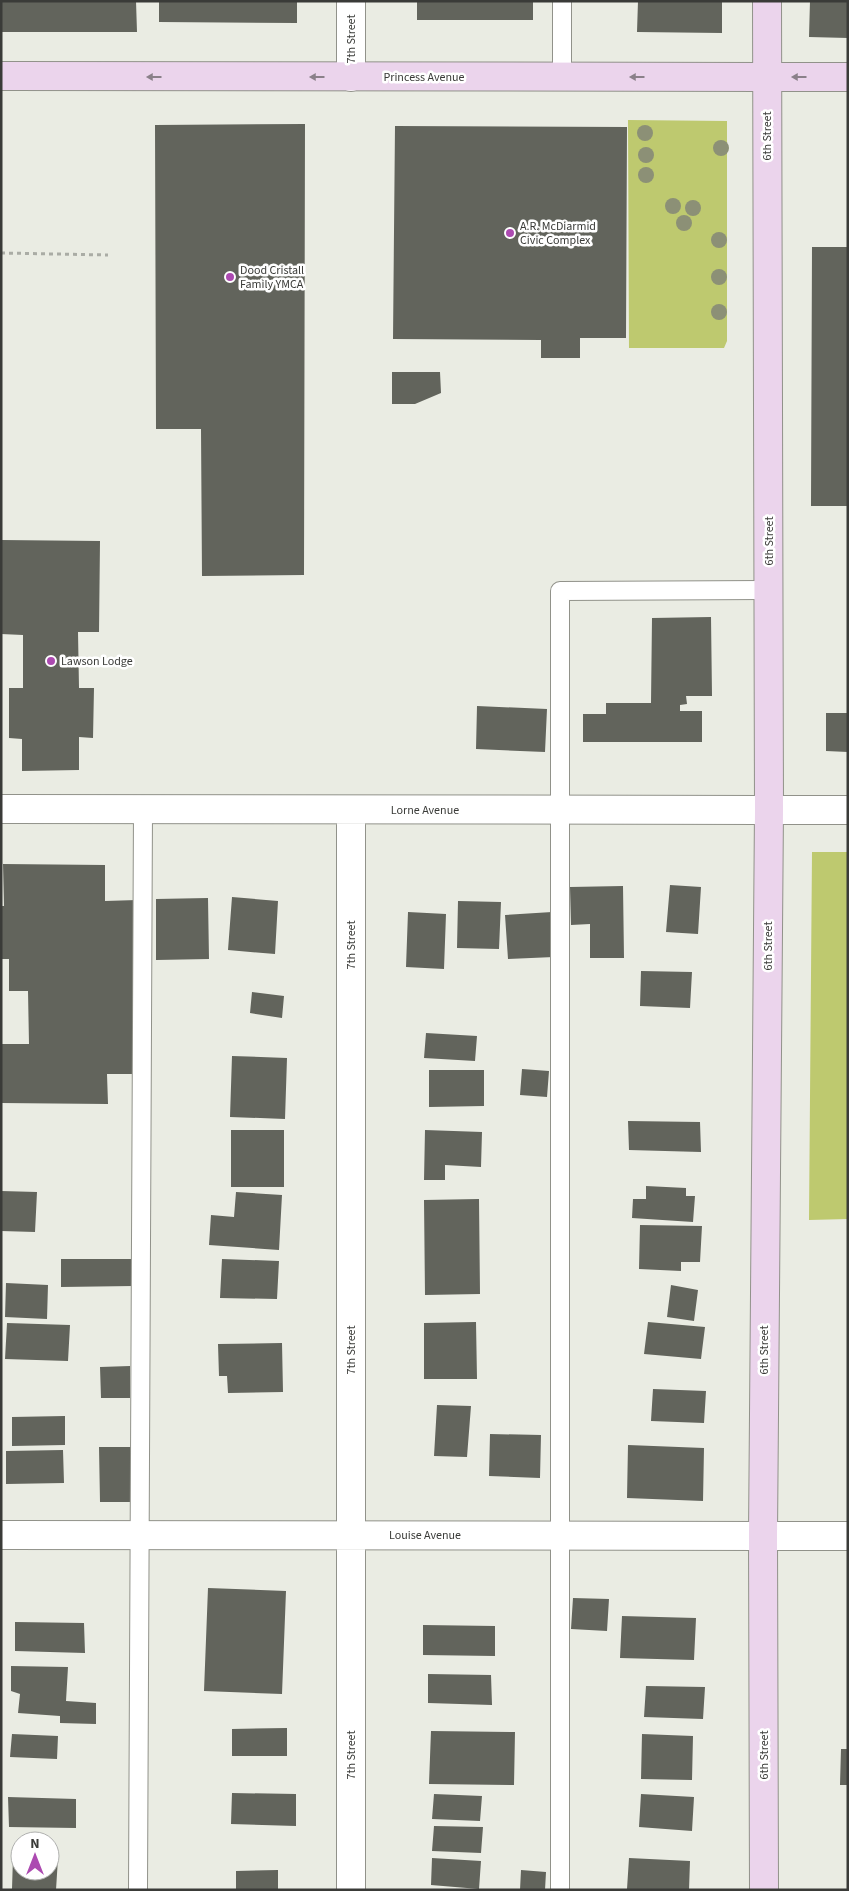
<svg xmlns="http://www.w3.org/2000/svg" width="849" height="1891" viewBox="0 0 849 1891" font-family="'Source Sans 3',sans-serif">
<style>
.green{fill:#bec96f}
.building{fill:#62645c}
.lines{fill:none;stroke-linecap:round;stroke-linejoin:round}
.lane-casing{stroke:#91928a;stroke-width:20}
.street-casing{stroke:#91928a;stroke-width:30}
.secondary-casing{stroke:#91928a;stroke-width:30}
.path{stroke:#aaaca5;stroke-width:3;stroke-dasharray:4 4;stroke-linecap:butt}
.lane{stroke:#fff;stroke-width:18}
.street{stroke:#fff;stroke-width:28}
.secondary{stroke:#ebd4ec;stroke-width:28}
.tree{fill:#8c9076}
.oneway{fill:#8a8089}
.poi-dot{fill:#ac4ab1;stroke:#fff;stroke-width:2}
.labels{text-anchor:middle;stroke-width:5;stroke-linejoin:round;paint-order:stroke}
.street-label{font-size:12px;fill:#3a3b38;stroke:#fff}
.poi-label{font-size:12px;fill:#3a3b38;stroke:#fff;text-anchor:start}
</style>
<rect width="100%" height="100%" fill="#eaece3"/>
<path class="green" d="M628 120 727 121V341L724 348H629Z
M812 852H848V1219L809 1220Z"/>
<path class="building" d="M1 1H136L137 32H1Z
M159 1H297V23L159 22Z
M417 1H533V20H417Z
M638 1H722V33L637 32Z
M810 1H848V38L809 37Z
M305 124 304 575 202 576 201 429H156L155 125Z
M395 126 627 127 626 338H580V358H541V340L393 339Z
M812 247H848V506H811Z
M392 372H440L441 393 415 404H392Z
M1 540 100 541 99 632H78L79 688H94L93 738 79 737V770L22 771V739L9 738V688H23V635L1 634Z
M711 617 712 696H686L687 704 680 705V711H702V742H583V714H606V703H651L652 618Z
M477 706 547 709 545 752 476 749Z
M826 713H848V752L826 751Z
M3 864 105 865V901L137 900V1074H107L108 1104 1 1103V1044H29L28 991H9V959H1V906H4Z
M670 885 701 887 698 934 666 932Z
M623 886 624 958H590V924L571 925 570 887Z
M232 897 278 901 275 954 228 950Z
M208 898 209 959 156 960V899Z
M458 901 501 902 499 949 457 948Z
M408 912 446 914 444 969 406 967Z
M552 912 554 957 508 959 505 915Z
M641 971 692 972 690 1008 640 1006Z
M252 992 284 996 282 1018 250 1013Z
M426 1033 477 1036 475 1061 424 1058Z
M232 1056 287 1058 285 1119 230 1117Z
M522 1069 549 1071 547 1097 520 1095Z
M429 1070H484V1106L429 1107Z
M628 1121 700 1122 701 1152 629 1150Z
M231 1130H284V1187H231Z
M425 1130 482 1132 481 1167 445 1165V1180H424Z
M646 1186 686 1188V1196H695L693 1222 632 1218 633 1199H646Z
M1 1191 37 1192 35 1232 1 1231Z
M236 1192 282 1195 279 1250 209 1245 211 1215 234 1217Z
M479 1199 480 1294 425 1295 424 1200Z
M640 1225 702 1226 700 1262H681V1271L639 1269Z
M61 1259H133V1286L61 1287Z
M222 1259 279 1261 277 1299 220 1298Z
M6 1283 48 1285 47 1319 5 1317Z
M671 1285 698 1290 694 1321 667 1317Z
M476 1322 477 1379H424V1323Z
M648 1322 705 1327 701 1359 644 1354Z
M7 1323 70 1325 68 1361 5 1359Z
M282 1343 283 1392 228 1393 227 1376H219L218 1344Z
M130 1366V1398H101L100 1367Z
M653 1389 706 1391 704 1423 651 1421Z
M437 1405 471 1406 467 1457 434 1456Z
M65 1416V1445L12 1446V1417Z
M490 1434 541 1435 540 1478 489 1476Z
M628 1445 704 1448 703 1501 627 1498Z
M99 1447H131V1502H100Z
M63 1450 64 1483 6 1484V1451Z
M208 1588 286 1591 282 1694 204 1691Z
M573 1598 609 1599 607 1631 571 1629Z
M622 1616 696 1618 694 1660 620 1658Z
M15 1622 84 1623 85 1653 15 1651Z
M423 1625 495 1626V1656L423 1655Z
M11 1666 68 1667 66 1701 96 1703V1724L60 1723V1716L18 1713 20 1694 11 1691Z
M428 1674 491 1675 492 1705 428 1703Z
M646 1686 705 1687 703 1719 644 1717Z
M287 1728V1756H232V1729Z
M431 1731 515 1732 514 1785 429 1784Z
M12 1734 58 1736 57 1759 10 1757Z
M642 1734 693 1736 692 1780 641 1779Z
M841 1749H848V1785H840Z
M232 1793 296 1794V1826L231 1824Z
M434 1794 482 1796 480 1821 432 1819Z
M641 1794 694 1797 692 1831 639 1827Z
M8 1797 76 1799V1828L9 1827Z
M434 1826 483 1827 481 1853 432 1851Z
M13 1857H20V1871H50V1858H58L56 1890 12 1889Z
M432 1858 481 1861 479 1889 431 1885Z
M629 1858 690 1861 689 1890 627 1889Z
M278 1870V1890H236V1871Z
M521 1870 546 1872 545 1890H520Z"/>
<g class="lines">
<g class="lane-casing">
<path id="lane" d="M562 1V77
M138 1890 143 810
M560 1890V591L769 590"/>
</g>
<g class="street-casing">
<path id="street" d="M351 77V1
M1 809 848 810
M351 810V1890
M1 1535 848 1536"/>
</g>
<g class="secondary-casing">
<path id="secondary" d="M1 76 848 77
M764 1890 763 1536 769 810 767 1"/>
</g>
<path class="path" d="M1 253 108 255"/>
<use href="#lane" class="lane"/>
<use href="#street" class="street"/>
<use href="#secondary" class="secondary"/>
</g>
<g class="tree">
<circle cx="645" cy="133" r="8"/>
<circle cx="721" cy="148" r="8"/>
<circle cx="646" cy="155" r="8"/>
<circle cx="646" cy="175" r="8"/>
<circle cx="673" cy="206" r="8"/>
<circle cx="693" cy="208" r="8"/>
<circle cx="684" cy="223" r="8"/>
<circle cx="719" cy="240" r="8"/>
<circle cx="719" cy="277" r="8"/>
<circle cx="719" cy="312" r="8"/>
</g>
<defs><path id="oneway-solid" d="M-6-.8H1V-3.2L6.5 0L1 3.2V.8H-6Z" transform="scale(1.25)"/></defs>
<g class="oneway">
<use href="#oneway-solid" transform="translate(154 77) rotate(-180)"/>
<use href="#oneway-solid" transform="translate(317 77) rotate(180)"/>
<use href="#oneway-solid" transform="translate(637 77) rotate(180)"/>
<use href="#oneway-solid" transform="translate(799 77) rotate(-180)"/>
</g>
<g class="poi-dot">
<circle cx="510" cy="233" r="5"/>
<circle cx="230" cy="277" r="5"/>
<circle cx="51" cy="661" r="5"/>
</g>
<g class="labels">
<g class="street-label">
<text transform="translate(351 39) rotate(-90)" y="4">7th Street</text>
<text x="424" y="81">Princess Avenue</text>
<text transform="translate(767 136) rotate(-90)" y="4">6th Street</text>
<text transform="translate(769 541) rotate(-90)" y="4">6th Street</text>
<text x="425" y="814">Lorne Avenue</text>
<text transform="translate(351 945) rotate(-90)" y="4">7th Street</text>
<text transform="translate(768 946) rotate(-90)" y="4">6th Street</text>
<text transform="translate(351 1350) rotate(-90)" y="4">7th Street</text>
<text transform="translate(764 1350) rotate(-90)" y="4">6th Street</text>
<text x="425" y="1539">Louise Avenue</text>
<text transform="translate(351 1755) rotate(-90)" y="4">7th Street</text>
<text transform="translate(764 1755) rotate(-90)" y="4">6th Street</text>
</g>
<g class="poi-label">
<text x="520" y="230">A.R. McDiarmid<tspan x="520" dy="14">Civic Complex</tspan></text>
<text x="240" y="274">Dood Cristall<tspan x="240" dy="14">Family YMCA</tspan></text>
<text x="61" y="665">Lawson Lodge</text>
</g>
</g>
<rect width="849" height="1891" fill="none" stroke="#3a3b38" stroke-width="5"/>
<g transform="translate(35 1856)"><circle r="24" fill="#ffffff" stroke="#b0b1af"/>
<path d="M0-4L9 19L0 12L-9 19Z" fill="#ac4ab1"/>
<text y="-8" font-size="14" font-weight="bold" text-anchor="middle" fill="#3a3b38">N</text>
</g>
</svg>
